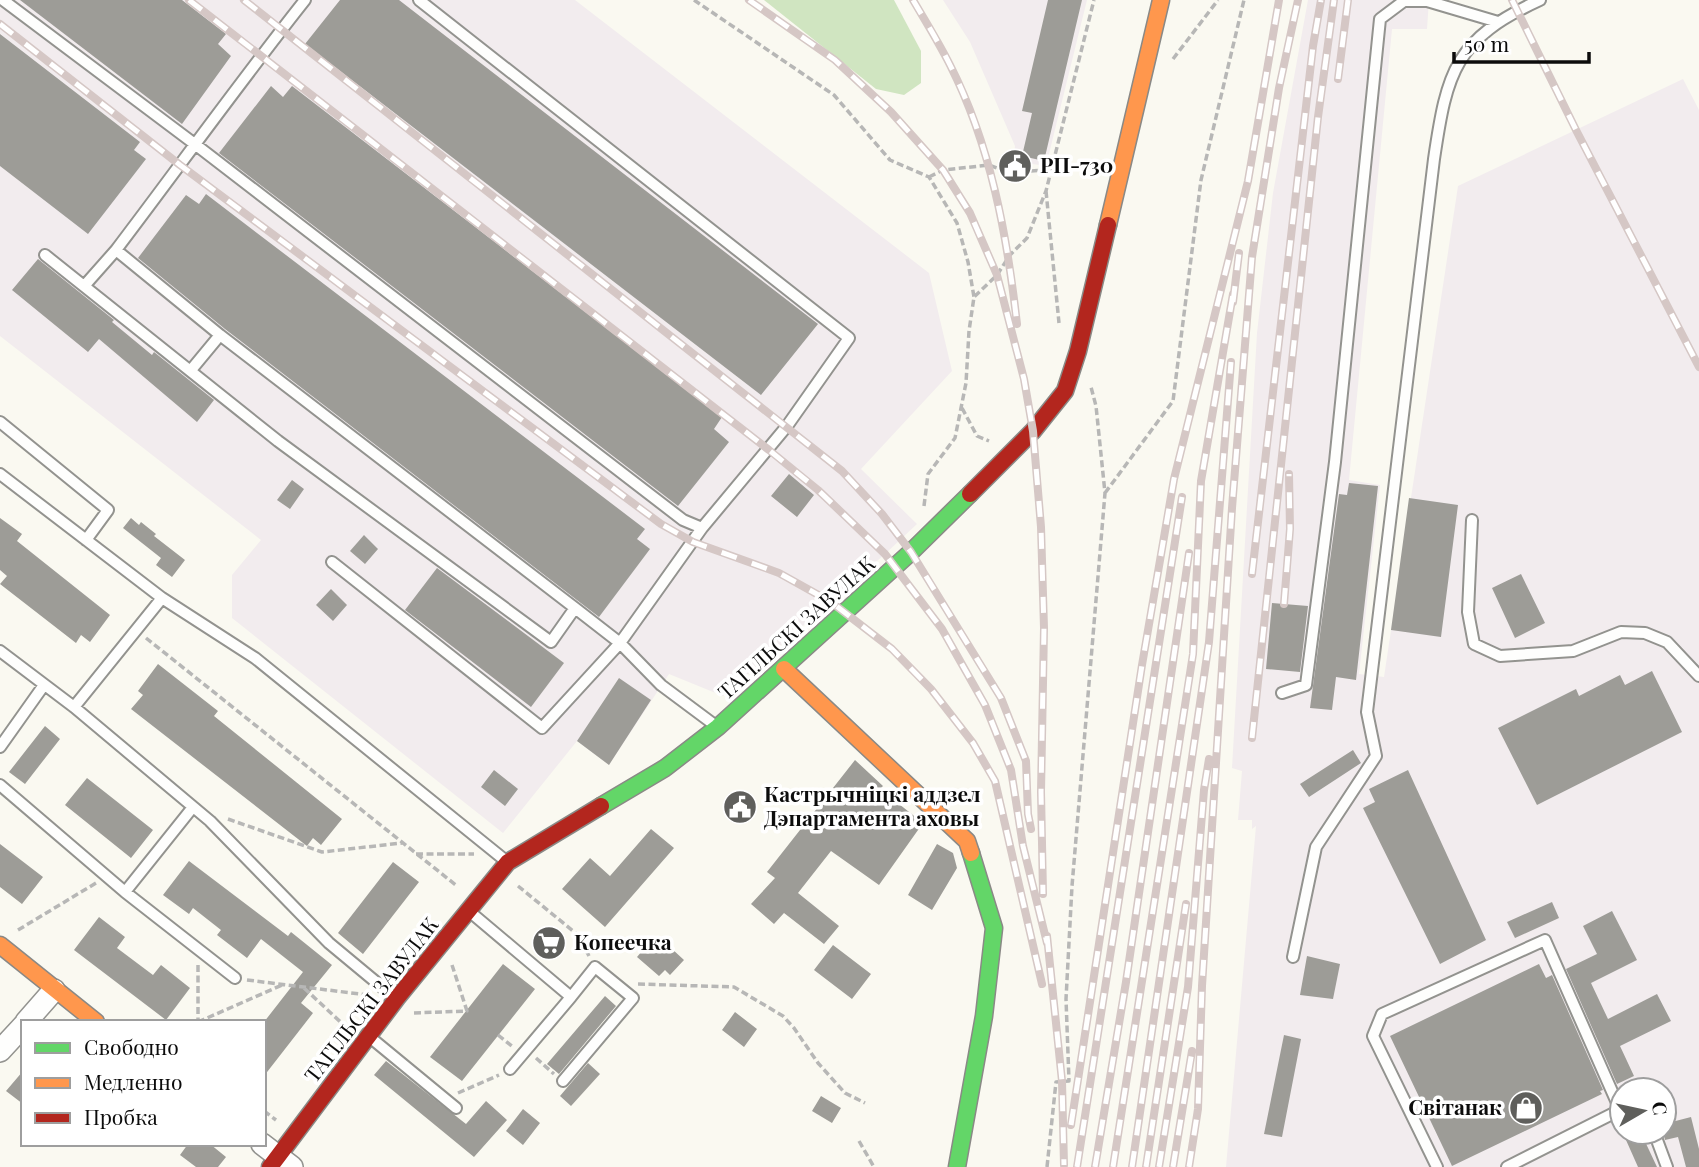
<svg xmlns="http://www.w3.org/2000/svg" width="1699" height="1167" viewBox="0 0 1699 1167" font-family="'Playfair Display',serif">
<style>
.industrial{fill:#f2ecee;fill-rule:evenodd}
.forest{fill:#d0e5c1}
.building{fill:#9d9c97}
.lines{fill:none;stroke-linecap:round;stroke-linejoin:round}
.lane-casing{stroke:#93938f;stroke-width:14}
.street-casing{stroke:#93938f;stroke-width:24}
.fast-casing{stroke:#8a8986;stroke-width:19}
.slow-casing{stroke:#8a8986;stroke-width:19}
.jam-casing{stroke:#8a8986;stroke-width:19}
.path{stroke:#b7b7b6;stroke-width:3.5;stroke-dasharray:7 3.5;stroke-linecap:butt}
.lane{stroke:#fefefd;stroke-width:10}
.street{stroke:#fefefd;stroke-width:21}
.fast{stroke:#63d668;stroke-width:16}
.slow{stroke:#ff974d;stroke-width:16}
.jam{stroke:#b3261e;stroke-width:16}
.rail-casing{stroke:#d5c7c5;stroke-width:8}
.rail{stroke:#fff;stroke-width:5;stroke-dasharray:16;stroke-linecap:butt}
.labels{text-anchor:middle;stroke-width:7;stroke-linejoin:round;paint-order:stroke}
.poi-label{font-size:21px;font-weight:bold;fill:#0c0c0c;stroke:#fff;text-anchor:start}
.street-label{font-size:21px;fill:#0c0c0c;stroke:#fff}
</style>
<rect width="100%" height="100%" fill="#faf9f1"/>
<path class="industrial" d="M0 0H575L929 273 952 371 861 469 917 524 885 554 723 696 669 674 609 765 577 741 503 833 232 618V575L261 540 0 336Z
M943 0H1087L1046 166 1013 161 1015 146 970 42Z
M1308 0H1429L1427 29H1392L1349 480 1380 485 1359 674 1384 677 1458 186 1683 79 1699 110V1167H1226L1256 826 1252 829V820H1238L1242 771 1232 768 1257 333 1273 193ZM1622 1090H1664V1132H1622Z"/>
<path class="forest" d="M764 0H894L921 51V83L904 95 876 89Z"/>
<path class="building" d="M20 0H182L226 34 218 44 231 56 182 124Z
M340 0H399L818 324 761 395 305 44Z
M1048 0H1082L1044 161 1022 156 1032 113 1022 111Z
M0 34 140 142 134 150 146 159 88 234 0 166Z
M271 86 283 97 292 86 722 417 714 429 729 442 678 506 219 153Z
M206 194 645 529 637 539 650 549 599 617 225 329 138 258 186 195 199 204Z
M38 259 114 320 112 322 152 355 154 352 214 400 197 422 99 339 88 352 12 290Z
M789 474 814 495 797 517 771 496Z
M292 480 304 489 290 509 277 500Z
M1349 483 1378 486 1356 680 1336 677 1332 710 1310 708 1339 494 1347 495Z
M1409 498 1458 505 1441 637 1391 630Z
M0 518 22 534 17 541 110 615 90 642 81 635 76 643 0 584 7 576 0 570Z
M131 518 139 525 141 522 156 534 154 536 185 560 172 577 156 565 161 558 123 528Z
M364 535 378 549 365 564 350 551Z
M437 568 564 663 531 707 405 610Z
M1521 574 1545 623 1515 638 1492 588Z
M331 589 347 605 333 621 316 605Z
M1272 603 1308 606 1300 672 1266 669Z
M158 664 218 711 214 716 342 819 321 845 313 838 307 846 131 709 143 695 138 691Z
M1652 671 1682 732 1537 805 1498 728 1576 689 1579 696 1620 675 1625 685Z
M619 678 651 700 609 765 577 741Z
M45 726 60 739 25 784 9 772Z
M1353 750 1361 763 1309 797 1300 784Z
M855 760 883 786 880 789 923 823 879 885 831 851 798 893 839 926 824 944 784 913 774 924 751 904 775 878 767 872Z
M494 770 518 789 505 806 481 787Z
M1408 770 1486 940 1440 964 1363 808 1375 802 1369 789Z
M87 778 153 830 131 858 65 805Z
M651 829 674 848 605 927 562 889 590 858 610 876Z
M0 844 43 877 22 904 0 887Z
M937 844 953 853 957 868 932 910 908 895Z
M189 861 288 936 291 932 332 965 301 1003 313 1013 264 1076V1022L303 972 261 939 247 958 217 935 221 930 193 908 189 914 163 895Z
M393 862 419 882 363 954 338 933Z
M1552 902 1559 918 1515 938 1507 922Z
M1612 911 1637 960 1591 983 1608 1019 1657 994 1671 1021 1620 1046 1634 1076 1617 1084 1566 969 1597 954 1583 926Z
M99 917 125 937 117 948 153 975 161 965 190 988 166 1020 74 950Z
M653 938 668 951 671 948 684 960 670 975 665 970 659 976 637 957Z
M833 945 871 974 852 999 814 970Z
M1307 956 1340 964 1333 999 1300 995Z
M503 964 535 989 462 1081 430 1057Z
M1539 964 1546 978 1552 975 1603 1090 1600 1091 1602 1094 1452 1166 1390 1036Z
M605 996 616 1006 559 1074 547 1064Z
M735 1012 757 1029 744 1047 722 1030Z
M1284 1035 1301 1039 1282 1137 1264 1134Z
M386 1061 466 1124 486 1101 507 1120 474 1157 374 1075Z
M588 1063 600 1074 571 1106 560 1096Z
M23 1071V1104L6 1091Z
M821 1096 841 1108 832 1123 812 1111Z
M523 1109 540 1123 523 1145 506 1131Z
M1691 1117 1699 1149V1167H1686L1678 1137 1665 1140 1664 1136V1124Z
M1641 1133 1657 1167H1638L1626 1140Z
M188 1144H210L226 1157 218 1167H196L180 1155Z"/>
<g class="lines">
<g class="lane-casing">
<path id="lane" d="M3 0 196 145 683 520 702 528
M116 250C179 167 240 82 305 0
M45 255 278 441 551 642 575 608 220 335 116 250 85 285
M191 370 220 335
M0 422 108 510 86 540
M0 474 162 598 255 658 506 861
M1472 520 1468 612 1474 644 1500 656 1573 651 1621 632 1645 633 1667 642 1699 676
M332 562 542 728 620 643 702 528 787 426 849 338 419 0
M575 608 620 643 661 685 716 726
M0 651 74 707 210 821 329 943 394 997
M1282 693 1306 685 1335 462 1380 19 1404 1H1427L1498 22
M74 707 162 598
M0 747 44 685
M0 785 125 892 235 978
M125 892 193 807
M469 911 571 997 510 1069
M1293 957 1316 847 1376 756 1367 712 1434 159C1447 71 1455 39 1540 0
M371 1038 456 1108
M563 1081 633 998 595 967 571 997
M1654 1132 1667 1167
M1437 1167 1373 1036 1382 1014 1545 940 1622 1114
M1507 1167 1620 1110"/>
</g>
<g class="street-casing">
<path id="street" d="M26 1022 54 990
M0 1051 23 1026
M262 1144 292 1167"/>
</g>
<g class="fast-casing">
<path id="fast" d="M601 806 665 768 718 727 911 552 970 494
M957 1167 984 1016 994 928 971 853"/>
</g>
<g class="slow-casing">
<path id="slow" d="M1108 225 1161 0
M784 669 967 841 971 853
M0 945 96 1022"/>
</g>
<g class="jam-casing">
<path id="jam" d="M970 494 1033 431 1065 391 1078 351 1108 225
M270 1167 397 998 508 862 601 806"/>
</g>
<path class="path" d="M694 0 834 95 890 160 929 177 957 223 968 262 974 297
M1173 59 1218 0
M929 177 943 170 989 165 1008 172 1051 170
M1046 191 1059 323
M962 408 977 436 989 441
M1105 493 1173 401 1201 180 1244 0
M924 506 928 474 955 438 966 383 969 331 974 297 997 275 1010 255 1027 238 1046 191 1094 0
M146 638 457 886
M228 819 322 852 402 843
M416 854H474
M518 886 578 935 589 956
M18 930 96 883
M198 965V1020
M247 980 368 995
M638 984 734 987 783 1016 794 1028 818 1063 845 1093 865 1103
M304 988 347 1028
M414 1013 467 1011 452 965
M198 1022 282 985
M498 1035 513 1047
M536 1058 554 1074
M458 1093 499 1075
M264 1111 276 1120
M859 1141 874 1167
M1047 1167 1056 1082 1069 1081 1066 999 1072 886 1105 493 1096 406 1091 387"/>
<use href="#lane" class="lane"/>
<use href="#street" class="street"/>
<use href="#fast" class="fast"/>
<use href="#slow" class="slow"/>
<use href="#jam" class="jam"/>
<g class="rail-casing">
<path id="rail" d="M189 0 769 450 818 490 885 554 942 629 985 705 1011 770 1023 846 1047 943
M244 0 842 471 882 514 911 552 1001 698 1026 761 1028 814 1031 829
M749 0 835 60 891 112 943 170 970 213 997 275 1024 379 1033 431 1041 527 1044 628 1041 792 1043 894
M913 0C926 22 939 43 950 65 991 146 1007 235 1017 324
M1512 0 1577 132 1699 367
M0 24 180 165 661 524 693 542 779 573 831 602 892 649 931 689 973 743 995 781 1042 984
M1338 79 1348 0
M1233 302 1239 253
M1252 574 1313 46 1321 0
M1284 604 1290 529 1289 474
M1252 738 1318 117 1334 0
M1047 936 1062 1081 1064 1165
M1071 1125 1142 665 1174 479 1248 181 1279 0
M1077 1167 1182 497
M1095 1167 1126 982 1189 553
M1113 1167 1193 654 1201 481 1233 294
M1132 1167 1209 642 1231 362
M1146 1167 1186 904
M1159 1167 1188 987 1204 790 1209 759
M1173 1167 1192 1051
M1189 1167 1198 1109 1202 986 1232 508 1252 257 1279 88 1298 0"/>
</g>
<use href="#rail" class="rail"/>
</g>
<defs>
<g id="civic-disc" transform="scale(1.75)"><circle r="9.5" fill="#5f5f5c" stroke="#fff"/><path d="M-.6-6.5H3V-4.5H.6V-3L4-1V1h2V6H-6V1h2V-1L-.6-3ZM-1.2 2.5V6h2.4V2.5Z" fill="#fff"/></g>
<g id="supermarket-disc" transform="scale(1.75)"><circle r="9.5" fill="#5f5f5c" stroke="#fff"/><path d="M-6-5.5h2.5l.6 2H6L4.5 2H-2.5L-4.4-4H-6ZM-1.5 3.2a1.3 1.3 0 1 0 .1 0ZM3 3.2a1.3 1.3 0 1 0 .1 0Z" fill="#fff"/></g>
<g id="shop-disc" transform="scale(1.75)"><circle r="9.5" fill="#5f5f5c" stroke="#fff"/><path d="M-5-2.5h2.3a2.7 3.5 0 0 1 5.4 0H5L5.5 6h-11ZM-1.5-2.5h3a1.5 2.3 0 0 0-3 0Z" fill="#fff"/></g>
</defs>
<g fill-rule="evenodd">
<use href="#civic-disc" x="1015" y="166"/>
<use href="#civic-disc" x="740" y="807"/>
<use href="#supermarket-disc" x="549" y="943"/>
<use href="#shop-disc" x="1526" y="1108"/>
</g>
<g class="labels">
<g class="poi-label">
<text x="1040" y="173">РП-730</text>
<text x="764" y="802">Кастрычніцкі аддзел<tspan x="764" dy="24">Дэпартамента аховы</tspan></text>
<text x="574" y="950">Копеечка</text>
<text x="1502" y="1115" text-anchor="end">Світанак</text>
</g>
<g class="street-label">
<text transform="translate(797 628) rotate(-42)" y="7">ТАГІЛЬСКІ ЗАВУЛАК</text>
<text transform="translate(372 1000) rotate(-52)" y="7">ТАГІЛЬСКІ ЗАВУЛАК</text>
</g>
</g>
<rect x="21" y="1020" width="245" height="126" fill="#ffffff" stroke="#9e9e9e" stroke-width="2"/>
<rect x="35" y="1043" width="35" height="10" fill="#63d668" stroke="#9e9e9e" stroke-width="2"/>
<text x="84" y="1055" font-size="21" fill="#0c0c0c">Свободно</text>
<rect x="35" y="1078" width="35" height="10" fill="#ff974d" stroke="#9e9e9e" stroke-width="2"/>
<text x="84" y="1090" font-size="21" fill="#0c0c0c">Медленно</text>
<rect x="35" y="1113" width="35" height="10" fill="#b3261e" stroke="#9e9e9e" stroke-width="2"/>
<text x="84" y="1125" font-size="21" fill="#0c0c0c">Пробка</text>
<g transform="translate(1643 1111) rotate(81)"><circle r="33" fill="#ffffff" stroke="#9e9e9e" stroke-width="2"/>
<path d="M0-5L12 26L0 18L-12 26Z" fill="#5f5f5c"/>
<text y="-10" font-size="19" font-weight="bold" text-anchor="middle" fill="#0c0c0c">С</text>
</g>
<path d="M1454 52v10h135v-10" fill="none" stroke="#0c0c0c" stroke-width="3.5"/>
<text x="1464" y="52" font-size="21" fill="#0c0c0c" stroke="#ffffff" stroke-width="5" paint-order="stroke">50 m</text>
</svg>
